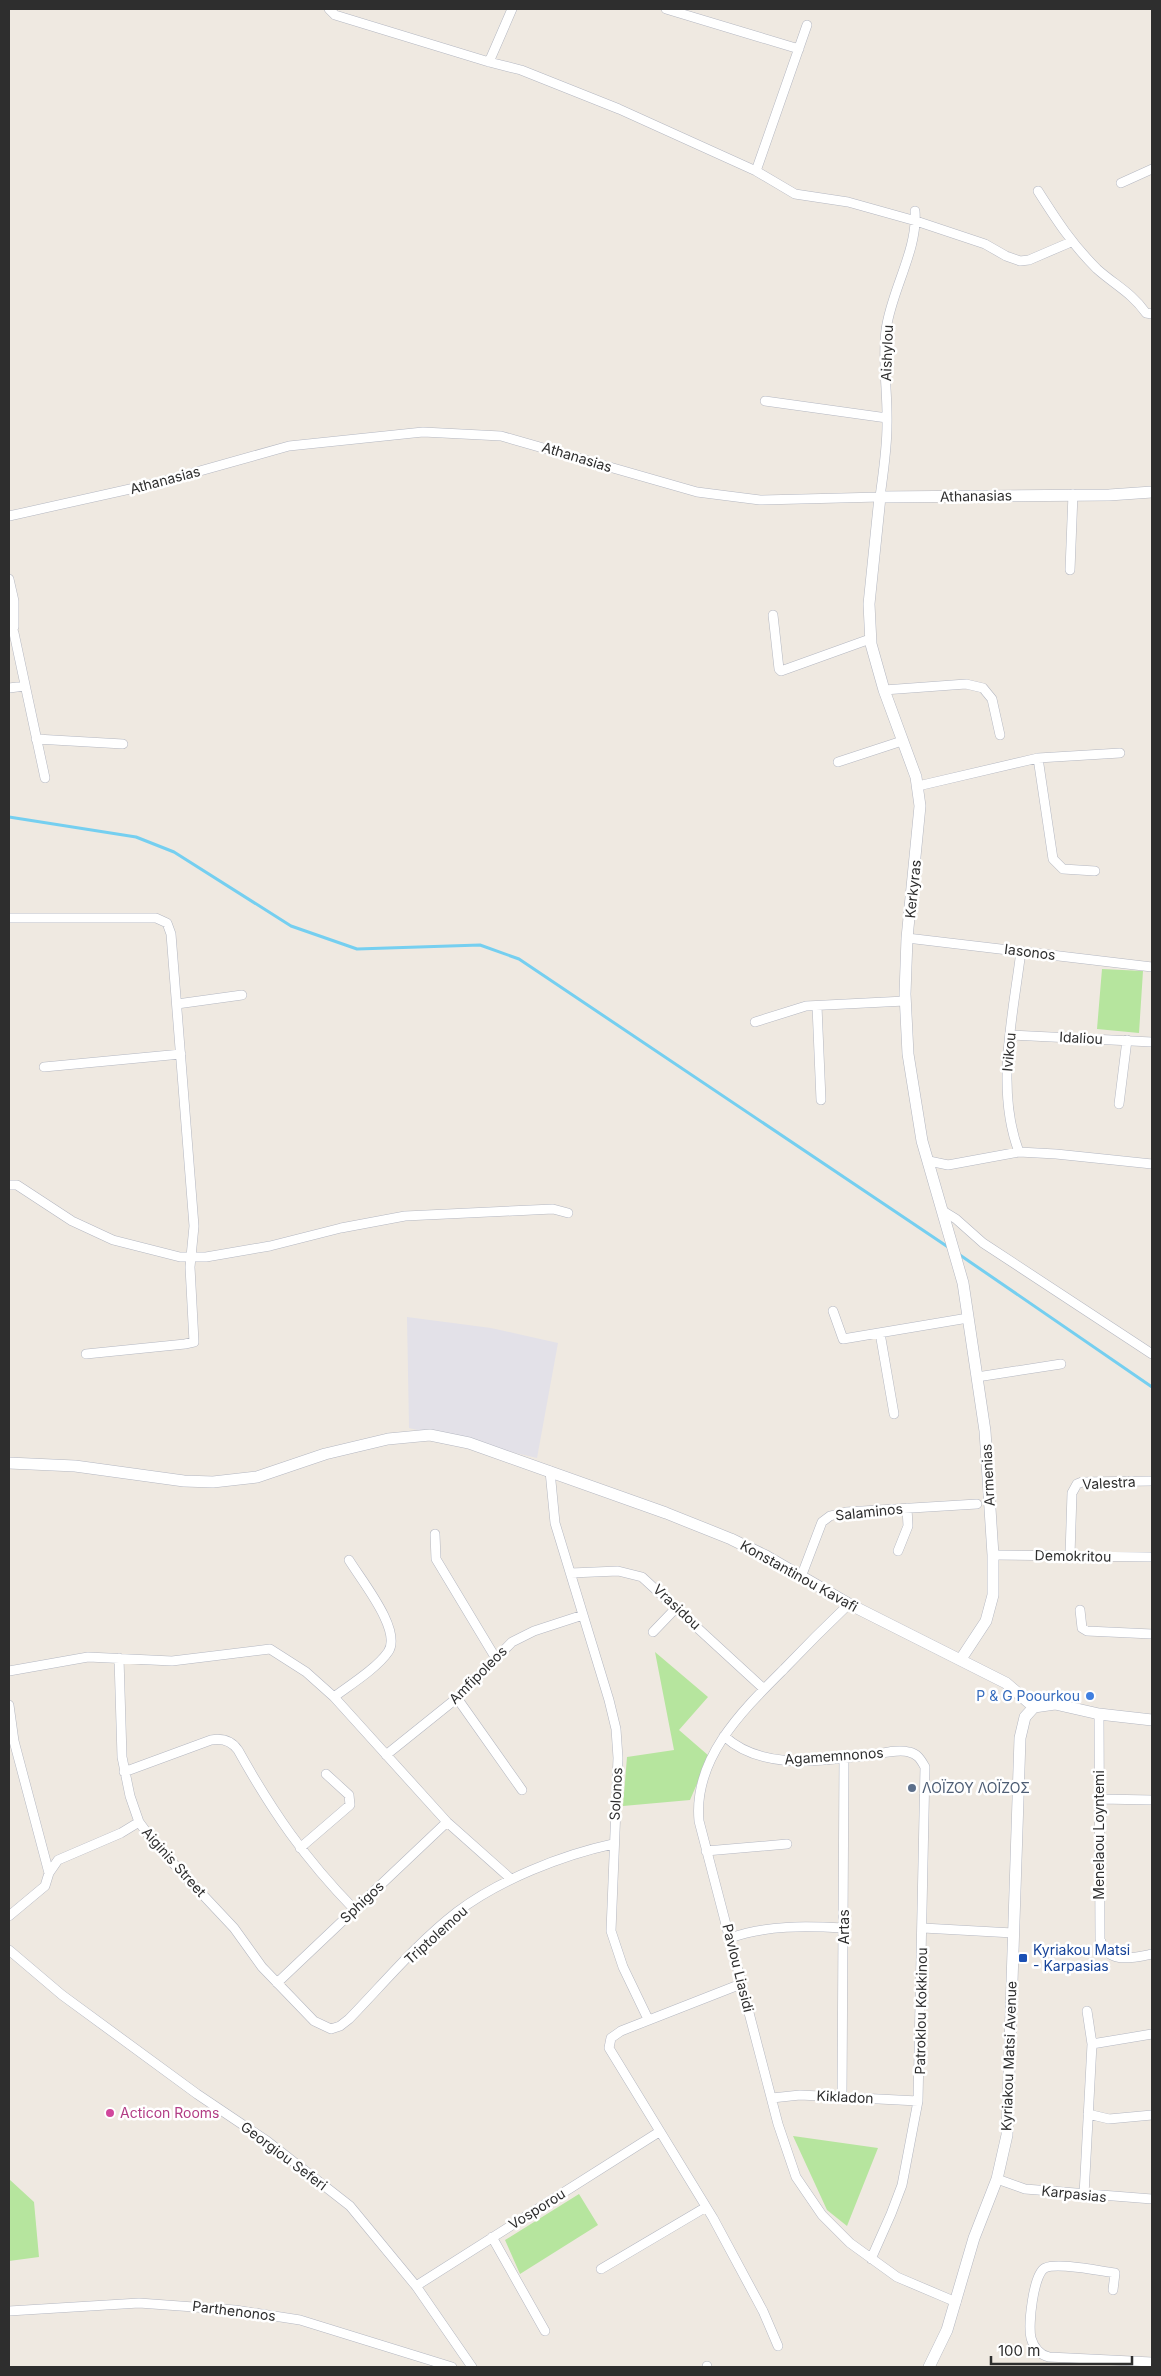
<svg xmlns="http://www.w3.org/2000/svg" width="1161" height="2376" viewBox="0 0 1161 2376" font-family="Inter,sans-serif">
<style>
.industrial{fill:#e3e1e8}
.green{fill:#b6e59e}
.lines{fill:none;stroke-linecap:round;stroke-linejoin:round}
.stream{stroke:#75cff0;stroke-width:3}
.street-casing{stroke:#b4b7c1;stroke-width:10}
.secondary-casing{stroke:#b4b7c1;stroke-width:12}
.street{stroke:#fff;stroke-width:9}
.secondary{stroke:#fff;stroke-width:11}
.shop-dot{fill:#3f7fe0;stroke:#fff;stroke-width:2}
.service-dot{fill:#5c6f8a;stroke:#fff;stroke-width:2}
.transit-dot{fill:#1a4fb4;stroke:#fff;stroke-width:2}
.hotel-dot{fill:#d1479c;stroke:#fff;stroke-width:2}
.labels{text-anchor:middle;stroke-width:5;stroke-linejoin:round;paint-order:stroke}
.street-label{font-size:14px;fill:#2e2e2e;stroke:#fff}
.shop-label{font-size:14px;fill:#366cbe;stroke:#fff;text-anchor:end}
.service-label{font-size:14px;fill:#4e5e75;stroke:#fff;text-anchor:start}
.transit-label{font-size:14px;fill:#164399;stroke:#fff;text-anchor:start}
.hotel-label{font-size:14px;fill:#b23c85;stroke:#fff;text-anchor:start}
</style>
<rect width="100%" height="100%" fill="#efe9e1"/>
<path class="industrial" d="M407 1317 491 1328 558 1343 537 1458 409 1428Z"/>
<path class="green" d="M1102 969 1143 971 1139 1033 1097 1029Z
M655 1652 708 1697 679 1730 709 1756 690 1800 623 1806 627 1757 674 1750Z
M793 2136 878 2148 847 2226 827 2210Z
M9 2179 34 2202 39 2257 9 2261Z
M579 2194 598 2225 520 2274 505 2240Z"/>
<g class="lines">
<path class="stream" d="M9 817 136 837 174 852 291 926 357 949 480 945 519 959 948 1247
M957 1253 1152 1387"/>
<g class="street-casing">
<path id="street" d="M329 9 335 15 489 62 521 70 619 109 756 171 795 194 848 202 916 221 985 244 1006 256 1020 261 1029 260 1071 242
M666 9 799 49
M489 62 512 9
M756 171 807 25
M1121 183 1152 169
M1038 191C1057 221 1072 244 1097 269 1115 285 1132 293 1146 313L1152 314
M765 401 887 418
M9 516 157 483 289 446 423 432 501 436 697 492 760 500 880 497C883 474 887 449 887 425 888 394 882 361 886 330 891 291 918 250 915 211
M1070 570 1073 494
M9 579 14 601V627
M773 615 779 669 781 671 870 639
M9 620 14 633 45 778
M9 688 25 686
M884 690 966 684 983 688 992 699 1000 735
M36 739 123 744
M1038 758 1053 859 1063 869 1095 871
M838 762 902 741
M918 786 1038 758 1120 753
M9 918H156L167 923 171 934 194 1226 190 1267 194 1342 185 1344 86 1354
M907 938 1152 967
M177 1004 242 995
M817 1006 821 1100
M755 1022 806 1006 905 1001
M1011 1035 1152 1042
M44 1067 181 1054
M1119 1104 1127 1040
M1019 1152C995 1089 1013 1016 1021 951
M929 1161 948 1165 1019 1152 1056 1154 1152 1164
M9 1185H17L72 1221 113 1240 180 1257H206L270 1246 341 1228 405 1216 553 1209 568 1213
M943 1211 956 1219 983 1243 1152 1354
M833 1311 843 1339 968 1318
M880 1333 894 1414
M977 1377 1061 1364
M550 1471 555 1523 609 1700 616 1729 618 1758 611 1931 623 1967 648 2019
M435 1534 436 1559 495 1657
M898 1551 908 1526 907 1508
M993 1555 1152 1557
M1070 1555 1072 1493 1077 1484 1082 1482 1152 1481
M571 1573 618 1571 642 1577 764 1689
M801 1577 822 1522 830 1516 846 1512 977 1504
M849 1604C827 1625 805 1647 784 1669 743 1710 693 1758 699 1821L778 2124 796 2177 822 2215 850 2243 897 2277 956 2302
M1080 1610 1082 1628 1087 1631 1152 1634
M653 1632 677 1607
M119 1658 122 1757 130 1796 139 1822 156 1845 234 1928 262 1967 314 2021 331 2029 340 2026 349 2019C384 1983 417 1943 457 1912 499 1880 562 1855 613 1844
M9 1671 88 1657 172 1661 270 1649 306 1672 334 1697 447 1822 511 1879
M334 1697C350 1685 377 1668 388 1652 403 1631 361 1580 349 1560
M457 1698 522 1790
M9 1705 14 1741 49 1873
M1099 1714 1100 1939C1107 1965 1132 1958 1152 1954
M724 1736C763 1772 823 1760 871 1755 883 1753 898 1749 909 1752 918 1754 921 1760 925 1767L918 2101 902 2185 891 2214 871 2259
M386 1755 457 1698 512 1642 534 1631 583 1615
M124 1772 211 1740C222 1738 231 1740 238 1750 272 1811 305 1859 354 1909
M1100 1799 1152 1800
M300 1848 350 1805 349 1795 326 1774
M706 1851 787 1844
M9 1916 45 1886 49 1873 58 1860 121 1833 139 1822
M923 1928 1013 1933
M730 1938C767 1925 805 1926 844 1928
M9 1950 62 1995 197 2094 267 2141 350 2206 416 2286 472 2367
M277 1983 447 1822
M741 1984 621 2031 611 2038 609 2048 713 2218 763 2311 778 2346
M1087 2011 1092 2044
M842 2097 844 1758
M772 2098 800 2095 918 2101
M1088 2114 1109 2119 1152 2115
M997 2179 1025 2189 1152 2199
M1084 2195 1092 2044 1152 2034
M492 2237 545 2331
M601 2269 706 2207
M416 2286 659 2132
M1113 2290 1115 2273C1099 2271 1058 2262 1045 2268 1033 2274 1028 2326 1031 2338 1034 2348 1040 2355 1049 2357L1152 2362
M9 2311 139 2303 235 2310 300 2320 452 2367
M707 2366V2367"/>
</g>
<g class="secondary-casing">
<path id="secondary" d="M9 1463 75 1466 184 1481 213 1482 257 1477 325 1454 388 1439 430 1435 469 1443 666 1513 731 1539 766 1556 849 1604 1006 1683 1034 1707
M961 1659 986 1621 993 1595V1555L985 1431 963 1283 922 1141 908 1054 905 994 907 938 920 806 916 777 884 690 871 644 869 604 880 497 1109 495 1152 492
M1034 1707 1055 1704 1099 1714 1152 1720
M929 2367 947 2330 974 2238 997 2179 1007 2135 1020 1738 1025 1717 1034 1707"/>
</g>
<use href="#street" class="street"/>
<use href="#secondary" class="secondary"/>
</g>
<circle class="shop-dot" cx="1090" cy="1696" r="5"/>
<circle class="service-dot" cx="912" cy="1788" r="5"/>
<rect class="transit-dot" x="1018" y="1953" width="10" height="10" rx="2.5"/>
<circle class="hotel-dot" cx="110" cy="2113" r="5"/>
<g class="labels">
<g class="street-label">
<text transform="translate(887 353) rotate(-88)" y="5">Aishylou</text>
<text transform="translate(577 457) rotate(17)" y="5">Athanasias</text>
<text transform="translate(165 480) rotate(-15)" y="5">Athanasias</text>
<text transform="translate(976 496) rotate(-1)" y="5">Athanasias</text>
<text transform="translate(913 889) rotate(-84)" y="5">Kerkyras</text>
<text transform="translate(1030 952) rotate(7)" y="5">Iasonos</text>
<text transform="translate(1081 1038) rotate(3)" y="5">Idaliou</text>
<text transform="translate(1009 1052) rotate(-85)" y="5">Ivikou</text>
<text transform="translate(988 1475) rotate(-93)" y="5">Armenias</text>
<text transform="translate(1109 1483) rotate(-3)" y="5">Valestra</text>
<text transform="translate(869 1512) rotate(-6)" y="5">Salaminos</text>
<text transform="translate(1073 1556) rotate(1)" y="5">Demokritou</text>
<text transform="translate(799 1576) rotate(29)" y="5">Konstantinou Kavafi</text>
<text transform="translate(677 1607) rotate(43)" y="5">Vrasidou</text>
<text transform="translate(478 1675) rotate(-45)" y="5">Amfipoleos</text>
<text transform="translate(834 1756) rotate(-4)" y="5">Agamemnonos</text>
<text transform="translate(616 1794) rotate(-87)" y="5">Solonos</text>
<text transform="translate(1099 1835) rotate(-90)" y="5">Menelaou Loyntemi</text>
<text transform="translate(174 1862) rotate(48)" y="5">Aiginis Street</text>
<text transform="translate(362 1902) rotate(-43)" y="5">Sphigos</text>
<text transform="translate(844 1927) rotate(-90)" y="5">Artas</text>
<text transform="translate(436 1935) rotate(-42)" y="5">Triptolemou</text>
<text transform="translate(738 1968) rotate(76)" y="5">Pavlou Liasidi</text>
<text transform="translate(921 2011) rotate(-89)" y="5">Patroklou Kokkinou</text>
<text transform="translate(1009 2056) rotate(-88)" y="5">Kyriakou Matsi Avenue</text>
<text transform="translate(845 2097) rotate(3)" y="5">Kikladon</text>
<text transform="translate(284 2156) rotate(37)" y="5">Georgiou Seferi</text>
<text transform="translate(1074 2194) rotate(6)" y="5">Karpasias</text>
<text transform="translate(537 2209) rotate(-32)" y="5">Vosporou</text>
<text transform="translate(234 2311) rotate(7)" y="5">Parthenonos</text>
</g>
<g class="shop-label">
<text x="1080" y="1701">P &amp; G Poourkou</text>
</g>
<g class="service-label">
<text x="922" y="1793">ΛΟΪΖΟΥ ΛΟΪΖΟΣ</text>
</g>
<g class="transit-label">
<text x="1033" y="1955">Kyriakou Matsi<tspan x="1033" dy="16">- Karpasias</tspan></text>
</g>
<g class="hotel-label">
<text x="120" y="2118">Acticon Rooms</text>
</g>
</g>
<rect width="1161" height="2376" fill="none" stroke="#2e2e2e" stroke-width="20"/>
<path d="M991 2356v8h141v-8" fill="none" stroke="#2e2e2e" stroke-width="2.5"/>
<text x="998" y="2356" font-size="15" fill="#2e2e2e" stroke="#ffffff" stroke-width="4" paint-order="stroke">100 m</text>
</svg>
